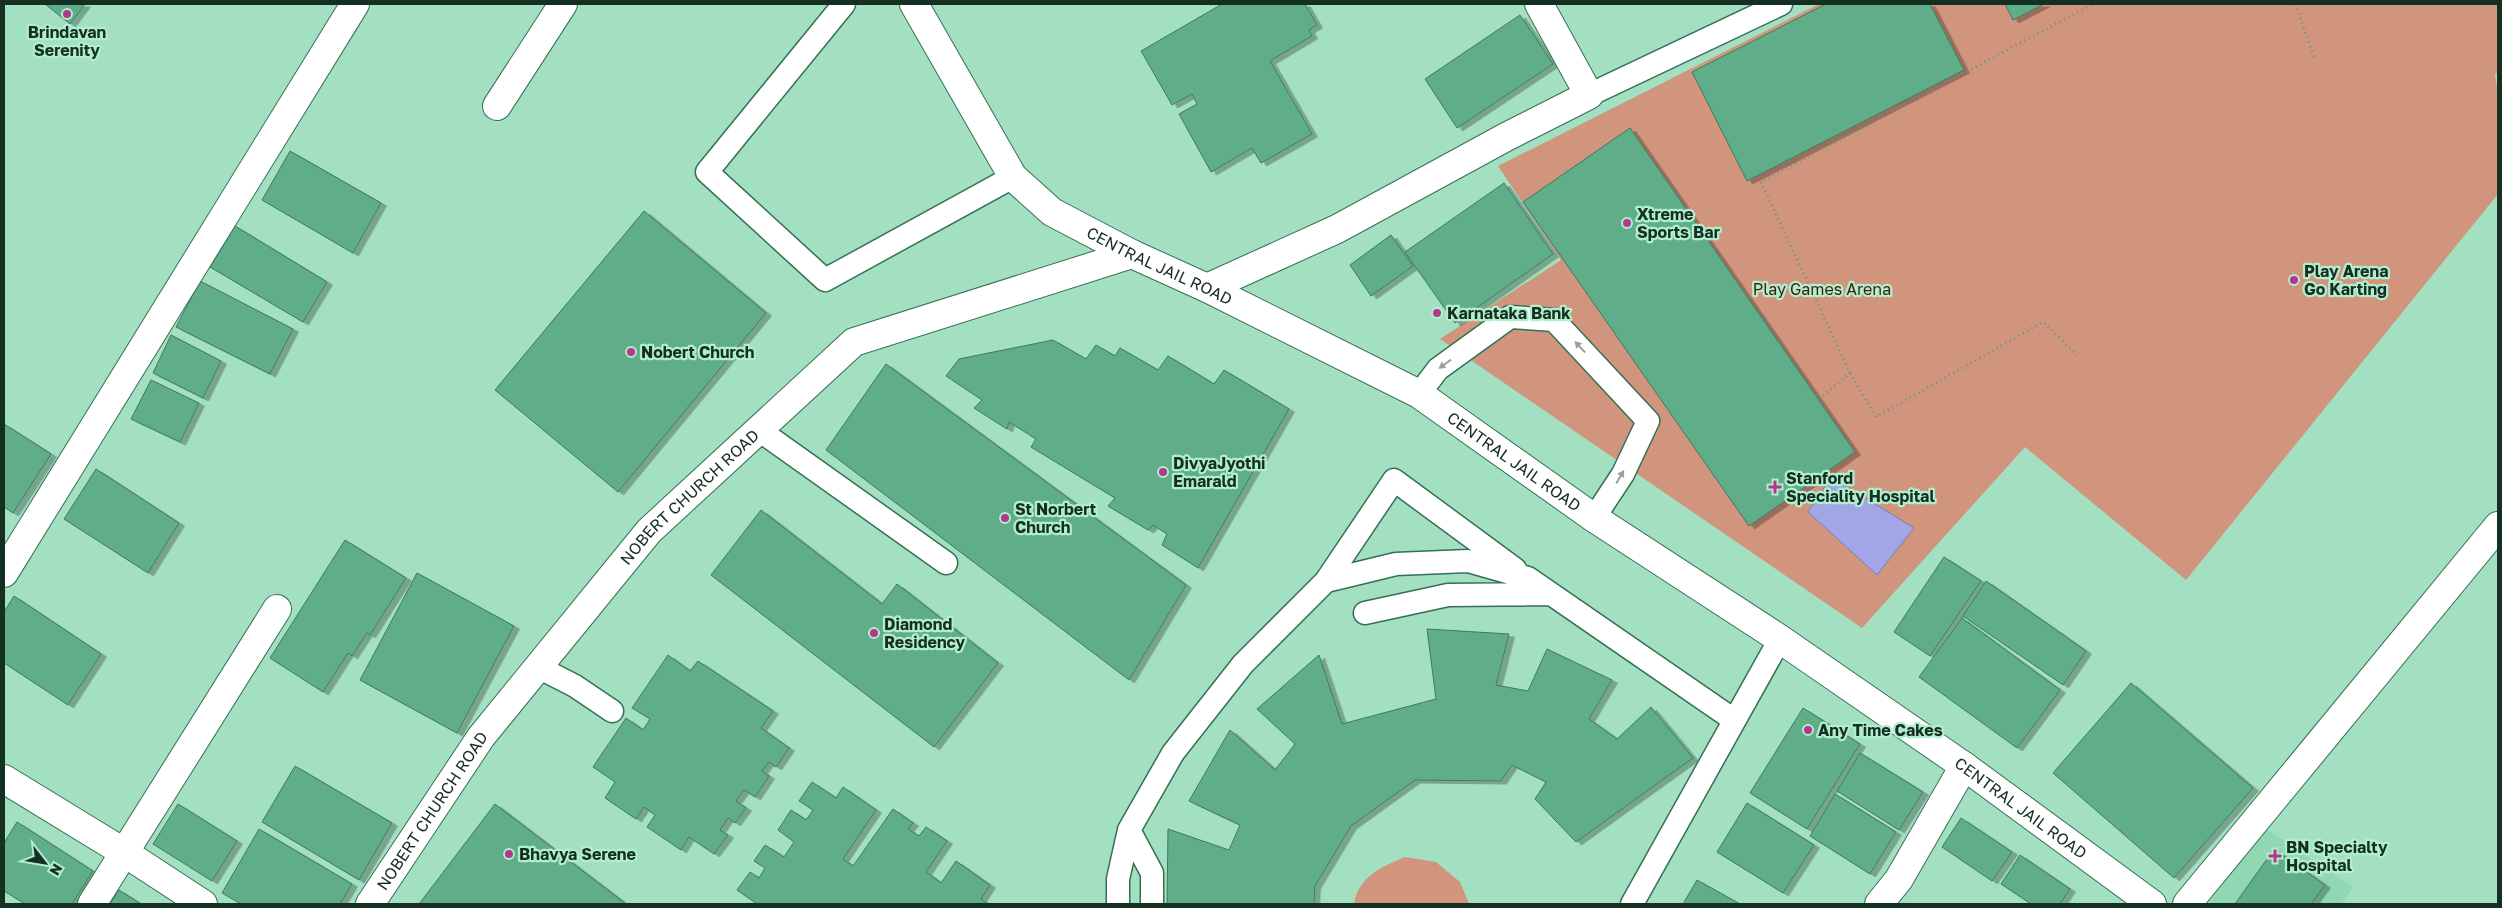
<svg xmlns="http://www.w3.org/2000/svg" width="2502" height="908" viewBox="0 0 2502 908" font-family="'Golos Text',sans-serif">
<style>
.built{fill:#91d7b3}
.green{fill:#d1947d}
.water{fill:#a2a5e6;stroke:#7882ac}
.building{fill:#61ad89;stroke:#3e795e;filter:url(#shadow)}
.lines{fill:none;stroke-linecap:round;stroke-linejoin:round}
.lane-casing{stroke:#357055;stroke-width:25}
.street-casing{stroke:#357055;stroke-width:30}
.secondary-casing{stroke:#357055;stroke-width:30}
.path{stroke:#68967f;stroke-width:3;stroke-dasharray:1 4;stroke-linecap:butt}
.lane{stroke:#fff;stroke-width:22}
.street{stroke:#fff;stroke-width:28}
.secondary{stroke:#fff;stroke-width:28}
.oneway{fill:#96a19c}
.poi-dot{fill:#b1388d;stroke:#b0eece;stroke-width:2}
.labels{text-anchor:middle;stroke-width:4.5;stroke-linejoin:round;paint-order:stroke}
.poi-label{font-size:16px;font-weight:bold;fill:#162f23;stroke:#b0eece;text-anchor:start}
.street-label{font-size:16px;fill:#162f23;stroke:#b0eece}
.park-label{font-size:16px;fill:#481c09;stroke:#b0eece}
</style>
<defs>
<filter id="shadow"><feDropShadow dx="5.5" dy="3" stdDeviation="0" flood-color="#0004"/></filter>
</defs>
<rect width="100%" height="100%" fill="#a3e0c1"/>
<path class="built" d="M2262 826 2353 887 2341 904H2209Z"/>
<path class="green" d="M1819 4H2498V72L2495 74 2498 94V194L2186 580 2025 447 1862 628 1440 339 1561 260 1498 166Z
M1405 857 1436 862 1460 882 1469 904H1354C1359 876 1381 867 1405 857Z"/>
<path class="water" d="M1831 477 1914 528 1877 575 1808 512Z"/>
<path class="building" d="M45 4H85L70 24Z
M1222 4H1305L1317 25 1309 30 1312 36 1270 61 1312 134 1261 163 1252 148 1211 172 1179 114 1197 104 1192 94 1172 105 1141 51Z
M1826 4H1930L1964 70 1747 181 1692 72Z
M2005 4H2044L2013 20Z
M1520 15 1553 64 1457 128 1425 79Z
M1630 128 1855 452 1749 526 1523 202Z
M290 151 381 203 353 253 262 200Z
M1504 183 1553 254 1455 323 1405 252Z
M644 211 766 313 618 492 495 390Z
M235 226 327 282 303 322 210 267Z
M1391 235 1413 266 1371 296 1350 265Z
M200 281 293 329 270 374 176 327Z
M171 335 221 361 203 398 153 373Z
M1053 340 1086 359 1096 345 1115 356 1120 348 1158 370 1168 356 1214 384 1224 370 1289 409 1198 568 1162 545 1167 534 1153 525 1148 530 1108 506 1115 498 1031 447 1036 439 1009 422 1007 429 974 408 982 400 946 376 959 359Z
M886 364 1186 585 1129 680 826 450Z
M151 380 199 403 180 442 131 419Z
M4 424 51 454 13 513 4 507Z
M96 469 179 523 148 573 64 519Z
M761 510 882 604 897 584 998 663 934 747 711 575Z
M345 540 406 578 370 635 367 633 352 656 348 653 323 692 270 658Z
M1944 557 1981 581 1930 656 1894 632Z
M417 573 514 626 457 733 360 680Z
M1986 581 2086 651 2063 685 1963 616Z
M14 596 101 654 68 705 4 663V612Z
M1962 618 2060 690 2017 748 1919 677Z
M1427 629 1509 634 1496 685 1528 691 1547 649 1612 680 1589 719 1617 739 1651 707 1693 758 1576 842 1535 799 1546 782 1512 765 1501 781 1415 780 1351 826 1315 886 1314 904H1167L1168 829 1229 850 1240 825 1189 801 1230 730 1275 770 1295 744 1257 709 1319 655 1342 724 1436 699Z
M668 655 690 671 698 661 773 711 761 728 789 748 776 767 769 762 762 771 769 776 755 797 744 790 736 801 746 808 735 823 728 818 720 830 728 835 714 854 689 837 681 850 647 827 655 815 644 807 636 819 605 798 615 782 593 767 626 718 643 730 650 719 632 708Z
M2131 683 2253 788 2174 878 2053 773Z
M1803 708 1860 744 1807 829 1750 793Z
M1860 753 1923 792 1899 830 1837 791Z
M295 766 392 823 359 880 262 822Z
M812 782 836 798 843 787 876 810 843 859 853 866 893 809 913 823 908 829 919 836 926 827 947 841 926 872 941 883 956 861 990 885 981 899 988 904H757L737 890 750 872 759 878 765 868 754 861 765 845 784 857 794 842 778 830 791 810 806 820 813 810 799 801Z
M1835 794 1896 832 1870 874 1810 836Z
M1747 803 1814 845 1783 893 1717 852Z
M178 804 237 841 212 881 153 844Z
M495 804 626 904H419Z
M1961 818 2012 852 1992 881 1942 847Z
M17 822 93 871 72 904H25L4 891V843Z
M259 829 352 884 340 904H241L222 893Z
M2274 849 2325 885 2311 904H2235Z
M2020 855 2070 889 2060 904H2031L2001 884Z
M1697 880 1740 904H1683Z
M119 890 141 904H110Z"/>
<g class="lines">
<g class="lane-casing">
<path id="lane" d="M844 4 707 172 825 280 1013 177
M1589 95 1781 4
M1419 394 1438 369 1510 317 1554 320 1648 421 1623 474 1594 518
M759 430 946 563
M1326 581 1394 480 1515 569
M1365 613 1448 595 1551 594
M538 667 575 686 612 711
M1129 830 1152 873V904
M1118 904V879L1129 830 1173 753 1243 664 1326 581 1396 564 1468 561 1528 578 1734 720
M1632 904 1780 639"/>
</g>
<g class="street-casing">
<g id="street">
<path d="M497 106 563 4"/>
<path d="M1207 288 1337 229 1506 137 1589 95 1539 4"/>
<path d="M4 573 355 4"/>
<path d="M4 779 125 853 203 904"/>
<path d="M92 904 277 609"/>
<path id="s1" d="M370 904 481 737 649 531 854 342 1132 254"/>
<path d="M1879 904 1899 879 1964 766"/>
<path d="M2187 904 2498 526"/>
</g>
</g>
<g class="secondary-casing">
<g id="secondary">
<path id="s2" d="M914 4 1013 177 1052 212 1132 254 1207 288 1419 394 1594 518 1780 639 1964 766 2152 904"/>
</g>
</g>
<path class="path" d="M2295 4 2315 59
M1850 373 1876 417 2043 322 2077 355
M1819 399 1850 373 1761 182 2093 4"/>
<use href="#lane" class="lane"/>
<use href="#street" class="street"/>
<use href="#secondary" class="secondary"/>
</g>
<defs><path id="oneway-solid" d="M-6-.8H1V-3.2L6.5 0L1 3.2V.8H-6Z" transform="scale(1.25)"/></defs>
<g class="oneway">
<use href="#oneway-solid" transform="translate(1580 347) rotate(-133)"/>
<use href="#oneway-solid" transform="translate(1445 364) rotate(144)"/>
<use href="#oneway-solid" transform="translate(1620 477) rotate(-59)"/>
</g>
<g class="poi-dot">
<circle cx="67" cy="14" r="5"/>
<circle cx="1627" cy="223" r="5"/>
<circle cx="2294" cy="280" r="5"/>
<circle cx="1437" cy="313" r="5"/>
<circle cx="631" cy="352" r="5"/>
<circle cx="1163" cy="472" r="5"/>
<path d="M1772.5 479.5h5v5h5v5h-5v5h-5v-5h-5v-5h5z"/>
<circle cx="1005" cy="518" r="5"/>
<circle cx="874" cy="633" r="5"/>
<circle cx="1808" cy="730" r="5"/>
<circle cx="509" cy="854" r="5"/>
<path d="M2272.5 848.5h5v5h5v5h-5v5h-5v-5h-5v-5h5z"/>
</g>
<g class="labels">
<g class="poi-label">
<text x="67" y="38" text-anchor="middle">Brindavan<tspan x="67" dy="18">Serenity</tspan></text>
<text x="1637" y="220">Xtreme<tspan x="1637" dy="18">Sports Bar</tspan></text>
<text x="2304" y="277">Play Arena<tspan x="2304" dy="18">Go Karting</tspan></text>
<text x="1447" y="319">Karnataka Bank</text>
<text x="641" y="358">Nobert Church</text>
<text x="1173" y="469">DivyaJyothi<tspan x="1173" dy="18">Emarald</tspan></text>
<text x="1786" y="484">Stanford<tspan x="1786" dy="18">Speciality Hospital</tspan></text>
<text x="1015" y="515">St Norbert<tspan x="1015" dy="18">Church</tspan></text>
<text x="884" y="630">Diamond<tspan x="884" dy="18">Residency</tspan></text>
<text x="1818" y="736">Any Time Cakes</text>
<text x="2286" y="853">BN Specialty<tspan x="2286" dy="18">Hospital</tspan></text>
<text x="519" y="860">Bhavya Serene</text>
</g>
<g class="street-label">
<text dy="6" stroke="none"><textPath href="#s2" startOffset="372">CENTRAL JAIL ROAD</textPath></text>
<text dy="6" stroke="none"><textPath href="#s2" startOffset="778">CENTRAL JAIL ROAD</textPath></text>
<text dy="6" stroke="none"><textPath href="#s1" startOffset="519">NOBERT CHURCH ROAD</textPath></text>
<text dy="6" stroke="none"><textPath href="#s2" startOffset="1392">CENTRAL JAIL ROAD</textPath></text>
<text dy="6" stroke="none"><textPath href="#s1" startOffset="112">NOBERT CHURCH ROAD</textPath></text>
</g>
<g class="park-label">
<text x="1822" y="295">Play Games Arena</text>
</g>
</g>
<rect width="2502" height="908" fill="none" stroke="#162f23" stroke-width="10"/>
<g transform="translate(45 863) rotate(121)" stroke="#b0eece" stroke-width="4" paint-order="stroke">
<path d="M0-4L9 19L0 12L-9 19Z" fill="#162f23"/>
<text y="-8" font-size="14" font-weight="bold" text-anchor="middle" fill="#162f23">N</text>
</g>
</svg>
